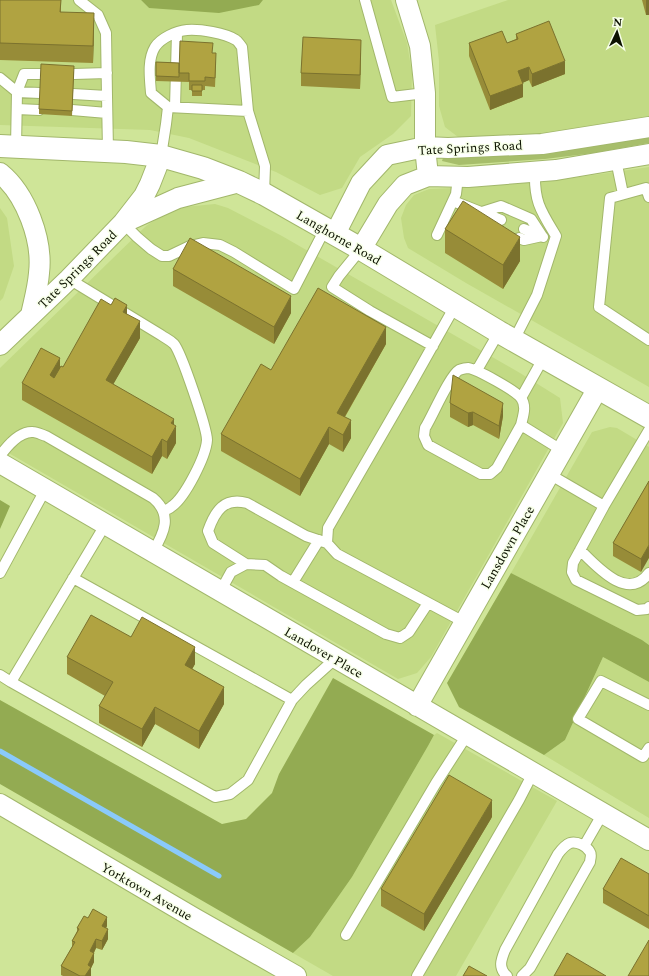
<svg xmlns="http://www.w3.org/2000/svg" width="649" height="976" viewBox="0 0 649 976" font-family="Spectral,serif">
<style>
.built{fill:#c2da84}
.green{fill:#a7be6b}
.forest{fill:#93ab52}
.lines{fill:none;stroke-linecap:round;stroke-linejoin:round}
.stream{stroke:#8acafb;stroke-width:5}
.lane-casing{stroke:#a2b76b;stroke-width:12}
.street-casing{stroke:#a2b76b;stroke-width:22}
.primary-casing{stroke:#a2b76b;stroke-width:24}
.lane{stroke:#fff;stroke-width:10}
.street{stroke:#fff;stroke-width:20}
.primary{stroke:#fff;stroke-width:22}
.wall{fill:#978c38}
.shaded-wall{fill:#7b722e}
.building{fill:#b0a341;stroke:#7b722e}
.labels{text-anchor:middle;stroke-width:3;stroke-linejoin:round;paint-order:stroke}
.street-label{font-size:13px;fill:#0c1200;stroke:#f7ffe8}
</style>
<rect width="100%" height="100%" fill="#cfe598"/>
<path class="built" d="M0 0H141L149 8 259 5 263 0H391L407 43 412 73 411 116 393 134 360 157 342 188 320 195 276 172 189 138 150 130 0 125Z
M508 0H649V116L548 134 473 140 458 137 445 127 439 106V61L435 25Z
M649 167V387L466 283 408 248 404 238 401 218 406 205 414 195 429 189 479 187 559 180Z
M215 204 228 208 282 236 520 373 560 398 563 423 431 657 417 673 398 679 0 448V368L146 226 173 208Z
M0 208 7 218 14 266 3 298 0 301Z
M610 427 617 428 649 447V645L642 640 511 573 592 432Z
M603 657 649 682V818L544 755 565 740Z
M437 733 557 801 456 976H333L293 953 310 937 352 877 428 746 434 735Z"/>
<path class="green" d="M649 134V143L594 153 545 159 459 165 442 161 443 158 459 157Z"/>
<path class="forest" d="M141 0H263L259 5 219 13 149 8Z
M0 500 10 506 0 529Z
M511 573 642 640 649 645V682L603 657 565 740 544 755 459 707 447 683Z
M333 678 434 735 428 746 352 877 310 937 293 953 0 784V700L222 824 246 819 272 793 279 774Z"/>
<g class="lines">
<path class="stream" d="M0 751 219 876"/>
<g class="lane-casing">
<path id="lane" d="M79 0 98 15 106 33 107 96
M365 0 392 97 425 93
M74 74 107 73
M0 78 17 92 24 74H41
M73 94 107 96 108 151
M168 107 151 93C150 79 147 60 155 47 161 38 176 31 187 30 200 29 225 33 236 40 238 41 240 45 242 47L248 111 265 166 264 194
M175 107 177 33
M17 109 39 110
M72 110 107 113
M16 147 17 92 40 93
M161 156 166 124 168 107 248 111
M616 160 623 194
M649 197 646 188 610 198 599 307 649 340
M453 201 501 220
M482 212 501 206 531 219 542 236
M123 223 137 237 151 249 162 256H169L190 246 203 243 220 245 234 252 294 289 325 229
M524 229 543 237
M437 235 456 194 458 177
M519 238 524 240 542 236
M361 249 339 276 332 287 370 311 433 346
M69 279 161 335C165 338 170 340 174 344 181 352 207 428 207 440 206 456 185 498 171 507 169 509 166 510 163 511
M455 306 410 386 328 528 327 543 337 554 464 622
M514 340 537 295 556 236C541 211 534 202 535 172
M477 370 499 332
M521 398 544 357
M521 425 497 468 490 474H481L428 445 424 436 425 428C432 417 450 375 459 370 462 369 466 368 468 368 477 369 516 391 521 398 527 406 523 416 521 425L563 451
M0 456C7 446 20 431 33 432 37 432 42 435 46 436L153 498C173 515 164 533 153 552
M549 474 604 506 649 430
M604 506 573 563 572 572 576 580 637 610 647 609 649 607
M105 525 11 682 215 797 230 794 248 780 292 700 306 685 336 658
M580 550C597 567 628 602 649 573
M246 564 213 543 208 531C215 511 224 497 247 503L306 536 327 543
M0 573 45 490
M73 578 292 700
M293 582 319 540
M220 592 231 572 246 564 265 565 281 576 386 634 400 638 409 632 428 603
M0 675 11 682
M649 705 601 681 578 719 643 757 649 748
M584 846 603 813
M346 935 436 783 467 735
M417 976 519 800 533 773
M507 976C498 968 501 960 505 950L558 854C561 850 565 845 570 843 577 841 587 846 590 852 592 855 590 859 590 862L530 968 522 976"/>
</g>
<g class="street-casing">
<path id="street" d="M406 0 420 46 425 93V147L428 176
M0 173C26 194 43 240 39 273 38 287 34 301 31 315
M125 222 178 198 239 182
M335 234 361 183 387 155 425 147 448 148 542 144 649 127
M361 249 388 204 405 185 428 176 468 177 556 170 649 154
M0 345 69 279 123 223 144 196 150 184 161 156
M0 463 649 840
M417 706 598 388
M0 804 194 918 296 976"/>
</g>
<g class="primary-casing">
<path id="primary" d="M0 146 126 152 161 156 203 168 239 182 264 194 361 249 499 332 649 417"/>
</g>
<use href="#lane" class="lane"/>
<use href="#street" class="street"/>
<use href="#primary" class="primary"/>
</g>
<path class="wall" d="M0 0H61V12L94 30 93 63 0 60Z
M642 0H649V15H646Z
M516 34 565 74 532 87 529 80 522 83 523 97 490 110 469 56V43H507L516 39Z
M213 53 216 63 215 87 205 86V90H202V96H192V90H189V82L156 81V62L179 63Z
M361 53 360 89 301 86V73Z
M74 71 72 116 39 114V109Z
M445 229 520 261 503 289 445 253Z
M173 269 291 313 274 344 173 286Z
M127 314 140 338 113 384 174 425 176 443 167 459 162 456 152 474 22 400V383L63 367Z
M386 344 345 417 351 438 343 452 329 444 300 496 221 451V434L271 370Z
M450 403 503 416 499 439 473 425 468 427 450 417Z
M649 481 641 572 613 556V543Z
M131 637 195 664 192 669 224 704 199 749 155 724 142 747 99 723V706L105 696 67 674V657Z
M492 817 424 931 381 906V889Z
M649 874V929L603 903V889Z
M88 918 107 926 106 928 108 939 102 950 96 948 94 953V962L91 968 90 976H63L61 975V966L72 947V941L77 931V928Z"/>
<path class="shaded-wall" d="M646 0H649V15H646Z
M94 13V30L93 63V46Z
M361 40V53L360 89V75Z
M565 61V74L532 87V74Z
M529 67V80L518 85V71Z
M523 84V97L490 110V96Z
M520 237V261L503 289V265Z
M291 296V313L274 344V327Z
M127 305V322L123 312Z
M140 321V338L106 397V380Z
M386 327V344L337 430V413Z
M60 358V375L50 392V375Z
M503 403V416L499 439V426Z
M473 412V425L468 427V413Z
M174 419V430L176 426V443L167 459V442L171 423Z
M351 420V438L343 452V435Z
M329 427V444L300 496V479Z
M162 439V456L152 474V457Z
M649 545V558L641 572V559Z
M195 647V664L185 682V665Z
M224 687V704L199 749V731Z
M155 707V724L142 747V729Z
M492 800V817L424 931V914Z
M107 917V926L102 935V926Z
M108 929V939L102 950V941Z
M96 939V948L90 960V951Z
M94 953V962L91 968V976H85L88 965Z"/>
<path class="building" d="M0 0H61L60 12 94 13 93 46 0 43Z
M549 21 565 61 532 74 529 67 518 71 523 84 490 96 469 43 502 31 507 43 518 39 516 34Z
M303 37 361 40 360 75 301 73Z
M180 41 213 43 212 53H216L215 78 205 77V81H189V73H179Z
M156 62 179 63V77L156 76Z
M41 64 74 66 72 111 39 109Z
M192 85H202V91H192Z
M463 201 520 237 503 265 445 229Z
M190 238 291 296 274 327 173 269Z
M318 288 386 327 337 413 351 420 343 435 329 427 300 479 221 434 261 364 271 370Z
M115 298 127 305 123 312 140 321 106 380 174 419 171 423 176 426 167 442 162 439 152 457 22 383 41 348 60 358 50 375 54 378 61 366 63 367 101 299 111 305Z
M453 375 503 403 499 426 473 412 468 413 450 403Z
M649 481V545L641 559 613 543Z
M91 615 131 637 142 617 195 647 185 665 224 687 199 731 155 707 142 729 99 706 113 682 67 657Z
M449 775 492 800 424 914 381 889Z
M621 858 649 874V916L603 889Z
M93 909 107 917 102 926 108 929 102 941 96 939 90 951 94 953 88 965 91 967 85 976H80L61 966 75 942 72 941 79 929 77 928 84 916 88 918Z
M649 940V976H628Z
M567 953 606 976H554Z
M469 966 487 976H463Z"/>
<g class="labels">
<g class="street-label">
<text transform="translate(470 147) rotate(-3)" y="5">Tate Springs Road</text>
<text transform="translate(339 237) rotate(30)" y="5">Langhorne Road</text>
<text transform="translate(77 269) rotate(-45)" y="5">Tate Springs Road</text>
<text transform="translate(507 547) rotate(-60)" y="5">Lansdown Place</text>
<text transform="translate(324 652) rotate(30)" y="5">Landover Place</text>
<text transform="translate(147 891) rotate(30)" y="5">Yorktown Avenue</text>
</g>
</g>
<g transform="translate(617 32) rotate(4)" stroke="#f7ffe8" stroke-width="3" paint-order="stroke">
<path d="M0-3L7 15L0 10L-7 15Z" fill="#0c1200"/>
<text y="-6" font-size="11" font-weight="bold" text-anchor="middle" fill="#0c1200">N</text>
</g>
</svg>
